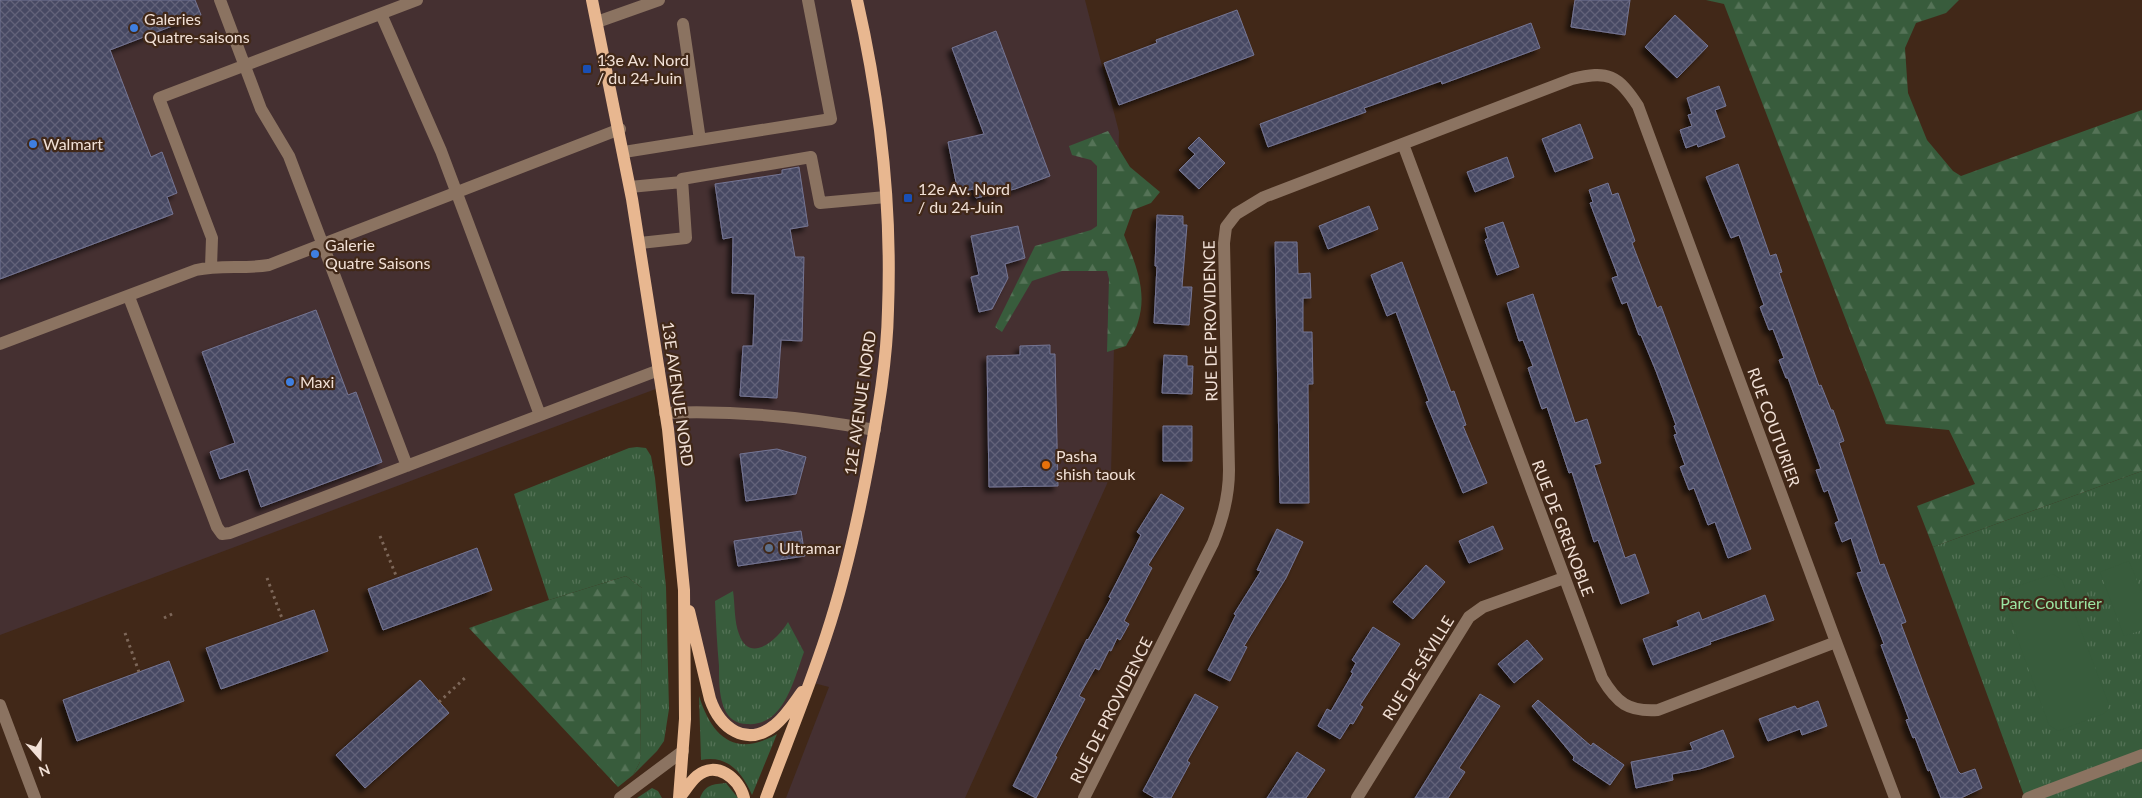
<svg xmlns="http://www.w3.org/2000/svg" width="2142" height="798" viewBox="0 0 2142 798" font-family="Lato,sans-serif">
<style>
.commercial{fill:#453031}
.grass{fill:url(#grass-tufts)}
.forest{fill:url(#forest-firs)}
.pitch{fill:#385c3c}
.building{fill:url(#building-cross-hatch);stroke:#757694;filter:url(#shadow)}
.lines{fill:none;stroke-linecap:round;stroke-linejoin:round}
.path{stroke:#7d6759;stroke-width:3;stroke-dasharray:2.5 4;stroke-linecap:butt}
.minor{stroke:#8b7361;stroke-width:12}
.major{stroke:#e8b790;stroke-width:12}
.shop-dot{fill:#3f7fe0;stroke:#412818;stroke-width:2}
.transit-dot{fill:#1a4fb4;stroke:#412818;stroke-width:2}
.food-dot{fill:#e8710a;stroke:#412818;stroke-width:2}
.service-dot{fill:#5c6f8a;stroke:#412818;stroke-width:2}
.labels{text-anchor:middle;stroke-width:4.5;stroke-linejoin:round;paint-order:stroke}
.poi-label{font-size:16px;fill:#f1e0d6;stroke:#412818;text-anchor:start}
.street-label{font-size:16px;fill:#f1e0d6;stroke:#412818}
.park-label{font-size:16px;fill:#9be6a2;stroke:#412818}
</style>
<defs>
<pattern id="grass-tufts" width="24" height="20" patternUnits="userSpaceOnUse" patternTransform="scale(1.25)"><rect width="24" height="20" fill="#385c3c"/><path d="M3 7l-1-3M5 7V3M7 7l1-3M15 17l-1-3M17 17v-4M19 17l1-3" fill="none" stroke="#557357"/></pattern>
<pattern id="forest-firs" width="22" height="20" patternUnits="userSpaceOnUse" patternTransform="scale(1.25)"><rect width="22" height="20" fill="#385c3c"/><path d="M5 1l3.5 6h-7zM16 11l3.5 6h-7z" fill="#557357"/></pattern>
<pattern id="building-cross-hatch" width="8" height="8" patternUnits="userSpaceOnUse" patternTransform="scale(1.25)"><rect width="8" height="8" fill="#474864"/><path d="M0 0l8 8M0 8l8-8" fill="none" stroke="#626279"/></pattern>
<filter id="shadow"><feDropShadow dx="-4.5" dy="4.5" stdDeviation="2.5" flood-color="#0009"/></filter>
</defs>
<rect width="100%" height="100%" fill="#412818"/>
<path class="commercial" d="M0 0H1085L1119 132 1111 475 965 798H786L829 687 810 682 784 716 751 734 721 722 684 590 661 387 0 635Z"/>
<path class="grass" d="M637 447 646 448 651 456 655 478 666 587 669 709 664 741 657 751 633 775 640 762 642 588 626 576 549 600 514 494 629 448Z
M2142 471V798H2025L1933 547Z
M733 591C735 604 734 621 739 634 750 665 778 639 788 622L804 652C794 679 784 727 747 724 736 724 728 718 724 708 719 695 719 680 719 666 717 645 716 623 715 601Z
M699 696C712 737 735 758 777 734L752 795C743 774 728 754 701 760Z
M726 783 738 798H700C705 785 713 784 726 783Z
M652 788 658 791 662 798H637Z"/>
<path class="forest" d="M1706 0H1959L1946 13 1916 23 1905 48 1908 93 1927 140 1953 171 1961 176 2142 110V471L1933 547 1917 506 1975 484 1949 430 1886 424 1724 4Z
M1108 131 1130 167 1160 192 1151 203 1133 210 1124 235C1135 263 1148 291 1138 322 1136 330 1130 338 1126 346L1107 352 1109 279 1107 271H1062L1032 281 1002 332 995 327 1035 246 1091 230 1097 226V166L1091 160 1072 155 1069 146Z
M626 576 642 588 640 762 633 775 618 787 469 628 549 600Z"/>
<path class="pitch" d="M2129 561 2142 593V630L2124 636 2100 572Z
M2053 574 2062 580 2109 705 2107 711 2103 714 2058 731 2049 725 2003 599 2005 593 2009 589Z"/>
<path class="building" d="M0 0H195L201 15 110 50 151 157 162 152 177 193 167 197 173 214 0 279Z
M1575 0H1630L1625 35 1571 27Z
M1237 10 1254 55 1119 105 1104 63 1157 43 1156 40Z
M1675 15 1708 46 1677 78 1645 47Z
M1531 23 1540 48 1442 84 1441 81 1364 108 1366 112 1268 147 1260 124Z
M996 31 1050 176 1015 189 976 198 974 189 958 192 948 142 984 134 952 48Z
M1719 86 1726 106 1715 110 1725 137 1698 147 1697 144 1686 148 1680 130 1692 126 1688 115 1692 114 1687 98Z
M1580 124 1593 158 1555 172 1542 139Z
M1199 137 1225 163 1199 189 1179 170 1195 154 1188 148Z
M1507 157 1514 177 1475 192 1467 172Z
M1738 164 1770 256 1776 254 1782 272 1779 273 1819 386 1821 385 1831 410H1833L1844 441 1839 443 1880 565 1884 564 1906 622 1901 624 1927 693 1958 771 1961 774 1975 769 1982 788 1961 798H1941L1930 770 1928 771 1915 737 1913 738 1906 720 1909 719 1881 645 1884 644 1857 573 1862 572 1851 538 1842 542 1835 523 1839 521 1828 490 1824 492 1816 470 1821 469 1788 378H1786L1779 360 1784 358 1773 329 1769 330 1760 307 1764 305 1739 235 1731 238 1706 177Z
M799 167 808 226 790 229 795 257H804L802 341 781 340 777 398 740 396 743 346H753L755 294 732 293 733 237 723 239 715 184 782 174V170Z
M1608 183 1612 195 1618 193 1635 241 1632 243 1657 308 1661 306 1751 549 1728 558 1715 522 1708 525 1694 488 1689 490 1680 467 1685 465 1674 435 1677 434 1674 426 1676 425 1656 371 1641 335H1639L1627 302 1622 304 1612 278 1618 276 1590 203 1593 202 1589 190Z
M1369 206 1378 229 1328 249 1319 226Z
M1157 215 1183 216V225H1187L1182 287H1192L1189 325 1154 323 1157 266H1155Z
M1503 222 1519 267 1497 275 1485 240 1488 238 1485 228Z
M1018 226 1025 258 1005 264 1008 278 992 309 979 312 971 277 979 275 971 236Z
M1275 242H1297L1298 274 1310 273 1311 298H1303V332H1312L1313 384H1308L1309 503H1280Z
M1402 262 1451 392 1454 391 1466 425 1463 426 1487 483 1463 493 1426 402 1429 401 1396 312 1387 316 1371 275Z
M1533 294 1575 423 1587 419 1601 463 1594 465 1625 558 1635 554 1649 593 1621 604 1598 540 1594 542 1572 472 1569 473 1547 407 1542 409 1528 368 1533 366 1523 340 1519 341 1507 303Z
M316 310 348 395 356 392 382 462 261 507 248 469 220 479 210 452 235 443 202 352Z
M1050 345V354H1055L1058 486 989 487 987 356 1020 355V346Z
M1164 355 1187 356V366H1193L1192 394 1162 393Z
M1163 426H1192V461H1163Z
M777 449 806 457 796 494 746 501 740 454Z
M1161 494 1184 508 1148 565 1152 568 1124 621 1129 624 1120 640 1117 638 1111 651 1109 650 1099 670 1095 668 1079 696 1085 699 1055 756 1057 757 1036 798 1013 786 1087 639 1088 640 1111 598 1109 597 1141 535 1137 532Z
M1493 526 1503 549 1469 563 1459 541Z
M1277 529 1303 542 1286 578 1244 646 1247 647 1230 681 1208 670 1236 615 1234 614 1261 571 1257 570Z
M801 531 805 556 738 566 734 541Z
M477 548 492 590 383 630 368 589Z
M1426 565 1445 582 1413 619 1393 602Z
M1765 595 1774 620 1710 642 1711 644 1653 665 1643 639 1679 626 1677 621 1699 612 1702 620Z
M314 610 328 651 221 689 206 648Z
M1373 627 1400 644 1360 705 1363 707 1353 724 1350 723 1340 739 1318 726 1327 709 1331 711 1353 673 1351 672 1356 663 1352 660Z
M1527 640 1543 659 1514 683 1498 664Z
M169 661 184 701 77 741 63 700Z
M420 680 449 713 365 788 336 755Z
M1195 694 1218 707 1187 761 1190 763 1171 798H1155L1143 791Z
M1480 694 1500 706 1459 768 1465 772 1448 798H1415Z
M1538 700 1591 746 1593 743 1624 765 1610 785 1573 760 1574 757 1532 706Z
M1818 701 1827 726 1802 735 1800 729 1768 741 1759 719 1795 706 1797 709Z
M1723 730 1734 757 1700 769 1672 774 1673 780 1636 788 1631 762 1693 750 1690 743Z
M1297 752 1325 770 1306 798H1267Z"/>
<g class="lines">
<path class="path" d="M380 536 397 578
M267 578 283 621
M164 618 174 613
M125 633 139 672
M439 702 466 677"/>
<path class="minor" d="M220 0 261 109 289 156 407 466
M381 14 441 151 540 415
M597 22 659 0
M683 24 700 140
M1403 144 1602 678C1617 703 1628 712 1658 710L1836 642
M624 152 831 119 808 0
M630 187 682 182
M640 243 686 238 682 179 811 157 820 203 886 197
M211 267 212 238 159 98 417 0
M129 297 217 527 222 534 230 533 659 370
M0 344 196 270C220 265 245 269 269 265L620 129
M665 413C736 410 805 417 875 430
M0 705 35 798
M620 798 683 751
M1084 798 1213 543C1223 519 1229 497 1229 470L1224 243 1226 227 1236 214 1264 197 1572 79C1608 70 1618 75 1638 106L1836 642 1895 798
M1357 798 1469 617 1483 607 1564 578
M2028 798 2142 755"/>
<path class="major" d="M592 0 632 199 668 429 684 590 685 719 679 798
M689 611 710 699C720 728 746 748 775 725 786 716 794 703 802 692
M679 798C685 791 690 782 697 776 716 760 739 778 744 798
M766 798C786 744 808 691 826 636 845 579 858 520 869 461 878 411 887 361 888 310 892 206 880 101 857 0"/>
</g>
<g class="shop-dot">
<circle cx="134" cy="28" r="5"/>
<circle cx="33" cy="144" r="5"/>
<circle cx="315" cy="254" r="5"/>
<circle cx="290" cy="382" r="5"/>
</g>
<g class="transit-dot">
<rect x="582" y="64" width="10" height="10" rx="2.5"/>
<rect x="903" y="193" width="10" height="10" rx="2.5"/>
</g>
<circle class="food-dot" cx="1046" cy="465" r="5"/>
<circle class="service-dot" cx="769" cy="548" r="5"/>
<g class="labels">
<g class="poi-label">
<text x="144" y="25">Galeries<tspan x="144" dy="18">Quatre-saisons</tspan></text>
<text x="597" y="66">13e Av. Nord<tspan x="597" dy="18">/ du 24-Juin</tspan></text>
<text x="43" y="150">Walmart</text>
<text x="918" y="195">12e Av. Nord<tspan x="918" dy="18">/ du 24-Juin</tspan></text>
<text x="325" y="251">Galerie<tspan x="325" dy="18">Quatre Saisons</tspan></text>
<text x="300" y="388">Maxi</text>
<text x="1056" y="462">Pasha<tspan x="1056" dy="18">shish taouk</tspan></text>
<text x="779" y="554">Ultramar</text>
</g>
<g class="street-label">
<text transform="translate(1210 321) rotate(-91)" y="6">RUE DE PROVIDENCE</text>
<text transform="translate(678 394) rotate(82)" y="6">13E AVENUE NORD</text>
<text transform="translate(860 403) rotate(-82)" y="6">12E AVENUE NORD</text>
<text transform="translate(1774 427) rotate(70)" y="6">RUE COUTURIER</text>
<text transform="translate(1563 528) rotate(69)" y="6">RUE DE GRENOBLE</text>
<text transform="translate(1418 668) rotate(-58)" y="6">RUE DE SÉVILLE</text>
<text transform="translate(1111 710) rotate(-63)" y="6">RUE DE PROVIDENCE</text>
</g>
<g class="park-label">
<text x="2051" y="609">Parc Couturier</text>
</g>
</g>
<g transform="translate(40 758) rotate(160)" stroke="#412818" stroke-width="4" paint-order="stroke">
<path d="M0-4L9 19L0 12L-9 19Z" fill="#f1e0d6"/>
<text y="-8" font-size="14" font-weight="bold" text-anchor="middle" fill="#f1e0d6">N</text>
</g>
</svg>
